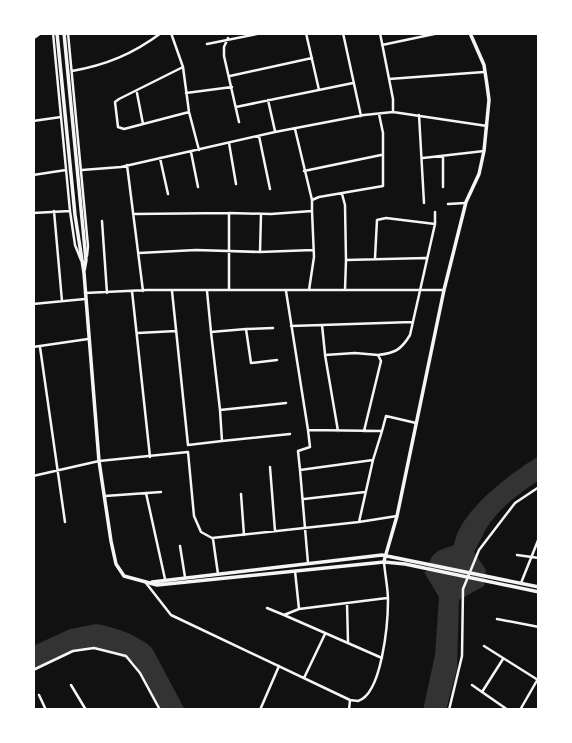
<svg xmlns="http://www.w3.org/2000/svg" width="572" height="743" viewBox="0 0 572 743" font-family="'DejaVu Sans',sans-serif">
<style>
.water{fill:#333}
.lines{fill:none;stroke-linecap:round;stroke-linejoin:round}
.minor{stroke:#f5f5f5;stroke-width:2.5}
.tertiary{stroke:#f5f5f5;stroke-width:3.5}
</style>
<rect width="100%" height="100%" fill="#111"/>
<path class="water" d="M539 456V480C517 495 493 512 482 537 479 542 477 547 474 552L486 570 484 586 459 600 457 669 446 710H423L435 655 439 597 424 572 427 571C432 551 435 552 454 545 459 511 511 473 539 456Z
M96 624C115 627 138 635 152 648L185 710H160L134 662 99 648 71 652 33 672V646L70 629Z"/>
<g class="lines">
<path class="minor" d="M53 33 70 211 75 245 81 260
M68 33 88 246 87 256
M171 33 183 67 189 112 199 150
M306 33 319 90
M343 33 361 116
M380 33 393 99V112
M228 38 224 47V56L239 122
M207 44 262 33
M382 45 439 33
M183 67 119 99 115 102 118 127 124 129 189 112
M72 71C106 65 133 54 161 33
M230 76 312 58
M389 79 484 72
M137 93 143 124
M186 93 232 87
M268 100 275 131
M236 107 353 83
M419 115 424 203
M33 121 61 117
M295 129 312 200
M259 136 270 189
M229 143 236 184
M191 152 198 187
M443 156V187
M160 158 168 194
M423 158 484 151
M127 165 143 291
M82 170 121 167 275 132 364 115 393 112 487 126
M304 171 381 155
M33 175 66 170
M342 194 345 205 346 260
M448 204 465 203
M54 211 62 301
M312 211V200L319 197 383 186V133L379 114
M33 213 70 211
M229 213 271 214 312 211 314 257 309 290
M133 214 229 213V290
M102 221 107 293
M260 252 313 250
M139 253 196 250 260 252 261 214
M375 258 377 220 386 218 435 224
M345 290 346 260 426 258
M132 291 150 457
M172 291 188 445 222 441 220 410
M207 291 211 332 246 329 251 363 277 360
M286 291 308 430
M85 293 147 290H444
M33 304 85 299
M322 325 412 322
M291 326 322 325 325 354
M246 329 273 328
M211 332 220 410 286 403
M138 333 176 331
M33 347 88 339
M40 347 65 522
M378 355C395 353 401 350 410 335L435 224V212
M338 431 325 355 355 353 378 355 381 361 364 431
M382 431 386 416 416 423
M222 441 290 434
M270 467 275 531
M300 470 298 451 310 447 308 430 382 431 373 460
M33 476 99 461 188 452 194 516 201 532 212 538 359 522 373 460 300 470 308 563
M146 493 165 579
M241 494 244 535
M105 496 161 492
M304 499 365 492
M359 522 397 516
M213 539 218 574
M180 546 185 577
M517 555 539 558
M295 571 299 609
M146 583 171 615 350 700 358 701C382 694 388 623 388 600 388 588 385 575 384 562
M521 583 539 538
M347 603 348 642
M267 608 284 615
M497 619 539 627
M484 646 538 680
M382 658 284 615 299 609 387 598
M503 659 482 692 508 710
M33 670 73 651 94 648 126 656 140 673 160 710
M304 678 325 634
M71 685 86 710
M472 685 482 692
M39 695 46 710
M260 710 279 666
M349 710 350 700
M449 710 462 656 463 589 479 550 515 503 539 487
M520 710 539 677"/>
<path class="tertiary" d="M57 33 75 215 84 273 99 461 111 541 116 564 124 576 157 585 384 562 405 564 539 592
M64 33 86 260 84 271
M33 38 40 33
M384 561 397 516 444 290 466 202 479 174 484 151 489 100 487 85 484 65 470 33
M152 582 382 555 539 587"/>
</g>
<rect width="572" height="743" fill="none" stroke="#ffffff" stroke-width="70"/>
</svg>
